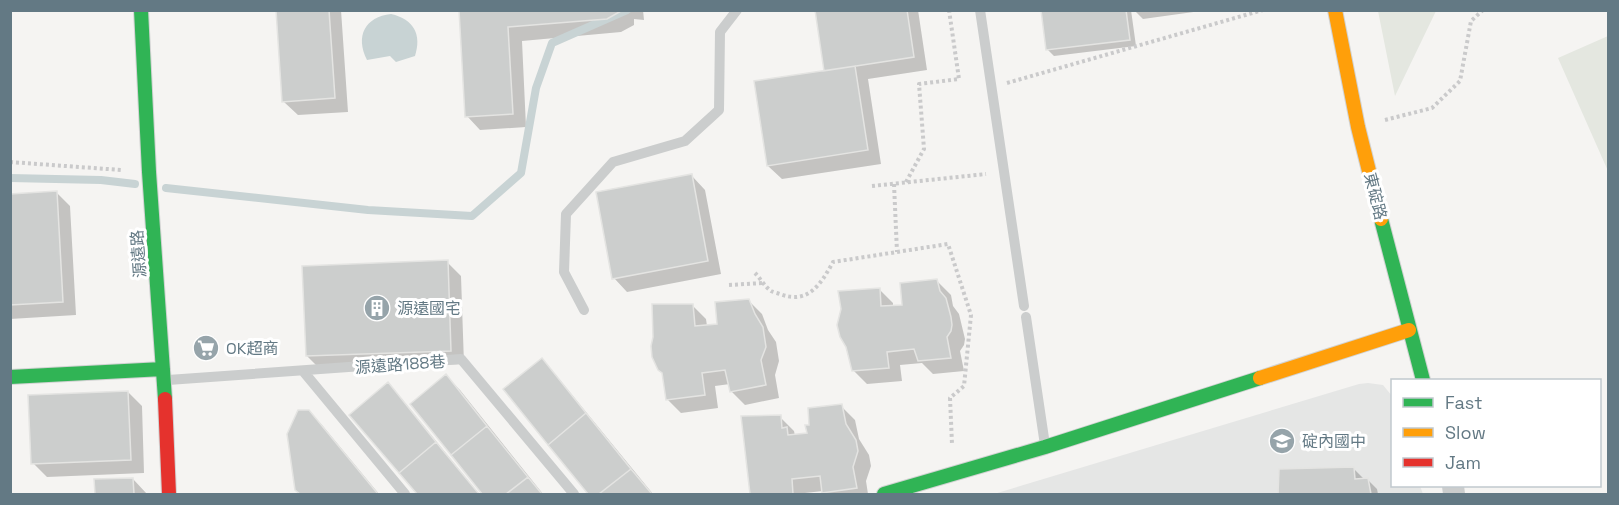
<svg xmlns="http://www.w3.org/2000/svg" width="1619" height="505" viewBox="0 0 1619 505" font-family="'Space Grotesk','Noto Sans TC',sans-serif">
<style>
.built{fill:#e5e6e5}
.green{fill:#e4e7e0}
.water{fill:#c8d3d4}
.shadow{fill:#0003}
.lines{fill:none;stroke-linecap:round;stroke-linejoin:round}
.stream{stroke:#c8d3d4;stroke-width:8}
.building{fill:#cccecd;stroke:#e4e4e2;stroke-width:1.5}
.fast-casing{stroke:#d1d2d2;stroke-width:16}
.slow-casing{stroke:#d1d2d2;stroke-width:16}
.jam-casing{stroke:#d1d2d2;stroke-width:16}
.path{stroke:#cacacb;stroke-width:4;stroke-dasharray:3 3;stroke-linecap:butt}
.lane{stroke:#cbcdcd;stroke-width:10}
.street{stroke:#cbcdcd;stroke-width:22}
.fast{stroke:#30b455;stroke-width:14}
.slow{stroke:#ff9f0a;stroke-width:14}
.jam{stroke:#e5322d;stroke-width:14}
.labels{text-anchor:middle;stroke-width:6;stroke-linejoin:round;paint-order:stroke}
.street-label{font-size:16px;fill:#637984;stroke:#fff}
.poi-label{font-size:16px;fill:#637984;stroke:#fff;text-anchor:start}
</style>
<rect width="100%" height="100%" fill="#f5f4f2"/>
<path class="built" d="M1368 383 1383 385 1392 396V486H1420L1423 494H994L1359 384Z"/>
<path class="green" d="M1378 11H1436L1395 96Z
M1608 36V171L1558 58Z"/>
<path class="water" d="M391 14C414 19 422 35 415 56L396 62 390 56 367 60C355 36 365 17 391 14Z"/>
<path class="shadow" d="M278 10H341L348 112 298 115 284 102Z
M461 10H643L644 20 634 19V25L621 32 522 41 526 127 480 130 467 116Z
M816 10H918L927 70 868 79 881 164 782 179 768 166 826 72Z
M1043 10H1131L1136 46 1054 56 1047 49Z
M1134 10H1208L1143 19Z
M692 176 705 190 721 274 627 292 614 278Z
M57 193 70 206 76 315 10 319V195Z
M447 262 461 276 464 364 321 370 307 356Z
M937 281 951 295 953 306 959 314 965 339 964 345 960 351 964 371 933 374 922 363 900 365 902 381 867 384 853 370 879 289 893 303V307L904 306Z
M748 300 762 314 768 330 776 342 779 361 775 375 779 398 745 405 731 391 730 384 715 386 718 408 681 413 668 400 693 306 706 319 707 326 719 325Z
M542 360 555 374 653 494H590L505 389Z
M446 376 460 390 543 494H484L412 404Z
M388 384 401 398 479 494H419L351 415Z
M128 392 142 406 144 473 47 477 33 463Z
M841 406 855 420 859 439 869 455 871 466 866 481 868 494H826L823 491 805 493V494H752L743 417H780L794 431 795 436 808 435 811 426Z
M308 411 322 425 379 494H302L297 489Z
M1354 469 1363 478V480H1368L1377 489 1378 494H1280V470Z
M133 479 147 494H97L96 481Z"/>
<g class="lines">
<path class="stream" d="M10 178 101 180 135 184
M166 188 368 210 472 216 521 173 536 88 552 43 627 10"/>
</g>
<path class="building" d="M276 10H329L335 98 282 102Z
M459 10H621V11L607 19 508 27 513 114 465 117Z
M815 10H907L914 57 824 71Z
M1041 10H1126L1130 40 1046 50Z
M855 66 868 150 767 166 754 81Z
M692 174 708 261 612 279 596 192Z
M57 191 63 302 10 305V194Z
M448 260 451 351 306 356 302 266Z
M937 279 940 291 946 298 951 317 952 325 951 331 947 337 951 358 918 361 914 349 887 352 889 368 852 371 846 347 840 337 837 325 841 309 838 291 880 288 881 306 902 305 900 283Z
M749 299 755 314 763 327 764 334 766 347 761 360 766 385 730 392 725 370 702 373 705 395 666 400 662 373 658 370 652 357 651 346 653 337 652 304H693L695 326 717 324 715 302Z
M542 358 586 413 548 445 503 389Z
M446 374 487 426 451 455 410 404Z
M388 382 436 442 399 473 349 415Z
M128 391 131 460 31 464 28 395Z
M842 404 846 424 856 440 858 451 853 467 857 488 822 493 820 476 792 479 793 494H750L741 416 781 415 782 428 787 427 788 435 807 433 805 425H809L808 408Z
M298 410H309L378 494H300L295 490 287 434Z
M586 413 631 469 599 494H588L548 445Z
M487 426 528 477 506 494H482L451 455Z
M436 442 479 494H417L399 473Z
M1354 467 1355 479 1368 478 1371 494H1278L1279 469Z
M631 469 652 494H599Z
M528 477 542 494H506Z
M133 478 134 494H95L94 479Z"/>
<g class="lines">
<g class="fast-casing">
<path id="fast" d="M141 10 149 172 165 399
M1381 219 1423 380
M10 377 163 369
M884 494 1045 447 1260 378"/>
</g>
<g class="slow-casing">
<path id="slow" d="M1335 10 1358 127 1381 219
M1260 378 1409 330"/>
</g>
<g class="jam-casing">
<path id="jam" d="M165 399 169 494"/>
</g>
<path class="path" d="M1007 83 1263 10
M1385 120 1432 108 1460 81 1471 21 1483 10
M10 162 121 170
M906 182 924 149 919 84 959 79 949 10
M894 184 897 252
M872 186 986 174
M755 273C760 278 765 287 771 291 773 292 777 293 780 294 808 305 821 284 833 262L948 244 971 315 964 386 950 398 952 444
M729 285 763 283"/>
<path class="lane" d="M980 10 1024 306
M584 310 564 272 566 214 613 162 685 141 719 110 720 32 737 10
M1026 317 1045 445
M303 371 405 494
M168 380 461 359 574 494"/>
<path class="street" d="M1453 486 1454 494"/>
<use href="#fast" class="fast"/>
<use href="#slow" class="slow"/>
<use href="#jam" class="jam"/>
</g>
<defs>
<g id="building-disc" transform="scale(1.35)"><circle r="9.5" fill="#96a4aa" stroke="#fff"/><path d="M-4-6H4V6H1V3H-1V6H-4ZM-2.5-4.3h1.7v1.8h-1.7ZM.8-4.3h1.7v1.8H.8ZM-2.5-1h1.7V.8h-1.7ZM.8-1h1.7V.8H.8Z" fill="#fff"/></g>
<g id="supermarket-disc" transform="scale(1.35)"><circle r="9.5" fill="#96a4aa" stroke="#fff"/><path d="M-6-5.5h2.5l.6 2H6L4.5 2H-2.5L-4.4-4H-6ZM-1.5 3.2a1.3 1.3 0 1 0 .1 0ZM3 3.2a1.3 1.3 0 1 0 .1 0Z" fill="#fff"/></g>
<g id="school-disc" transform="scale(1.35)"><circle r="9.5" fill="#96a4aa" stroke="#fff"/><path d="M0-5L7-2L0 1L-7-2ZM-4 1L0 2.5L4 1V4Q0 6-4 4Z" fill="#fff"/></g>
</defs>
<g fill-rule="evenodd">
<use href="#building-disc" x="377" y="308"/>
<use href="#supermarket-disc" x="206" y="348"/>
<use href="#school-disc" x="1282" y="441"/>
</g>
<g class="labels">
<g class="street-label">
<text transform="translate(1376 196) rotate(76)" y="6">東碇路</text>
<text transform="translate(138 254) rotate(-94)" y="6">源遠路</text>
<text transform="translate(400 364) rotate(-4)" y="6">源遠路188巷</text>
</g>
<g class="poi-label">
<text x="397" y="314">源遠國宅</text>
<text x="226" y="354">OK超商</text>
<text x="1302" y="447">碇內國中</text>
</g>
</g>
<rect width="1619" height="505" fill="none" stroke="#637984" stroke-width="24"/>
<rect x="1391" y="379" width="210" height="108" fill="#ffffff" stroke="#c1c9ce" stroke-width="1.5"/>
<rect x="1403" y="398" width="30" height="9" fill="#30b455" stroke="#c1c9ce" stroke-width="1.5"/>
<text x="1445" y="409" font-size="18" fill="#637984">Fast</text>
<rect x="1403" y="428" width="30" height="9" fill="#ff9f0a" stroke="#c1c9ce" stroke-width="1.5"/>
<text x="1445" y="439" font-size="18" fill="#637984">Slow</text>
<rect x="1403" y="458" width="30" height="9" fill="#e5322d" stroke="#c1c9ce" stroke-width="1.5"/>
<text x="1445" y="469" font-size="18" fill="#637984">Jam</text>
</svg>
